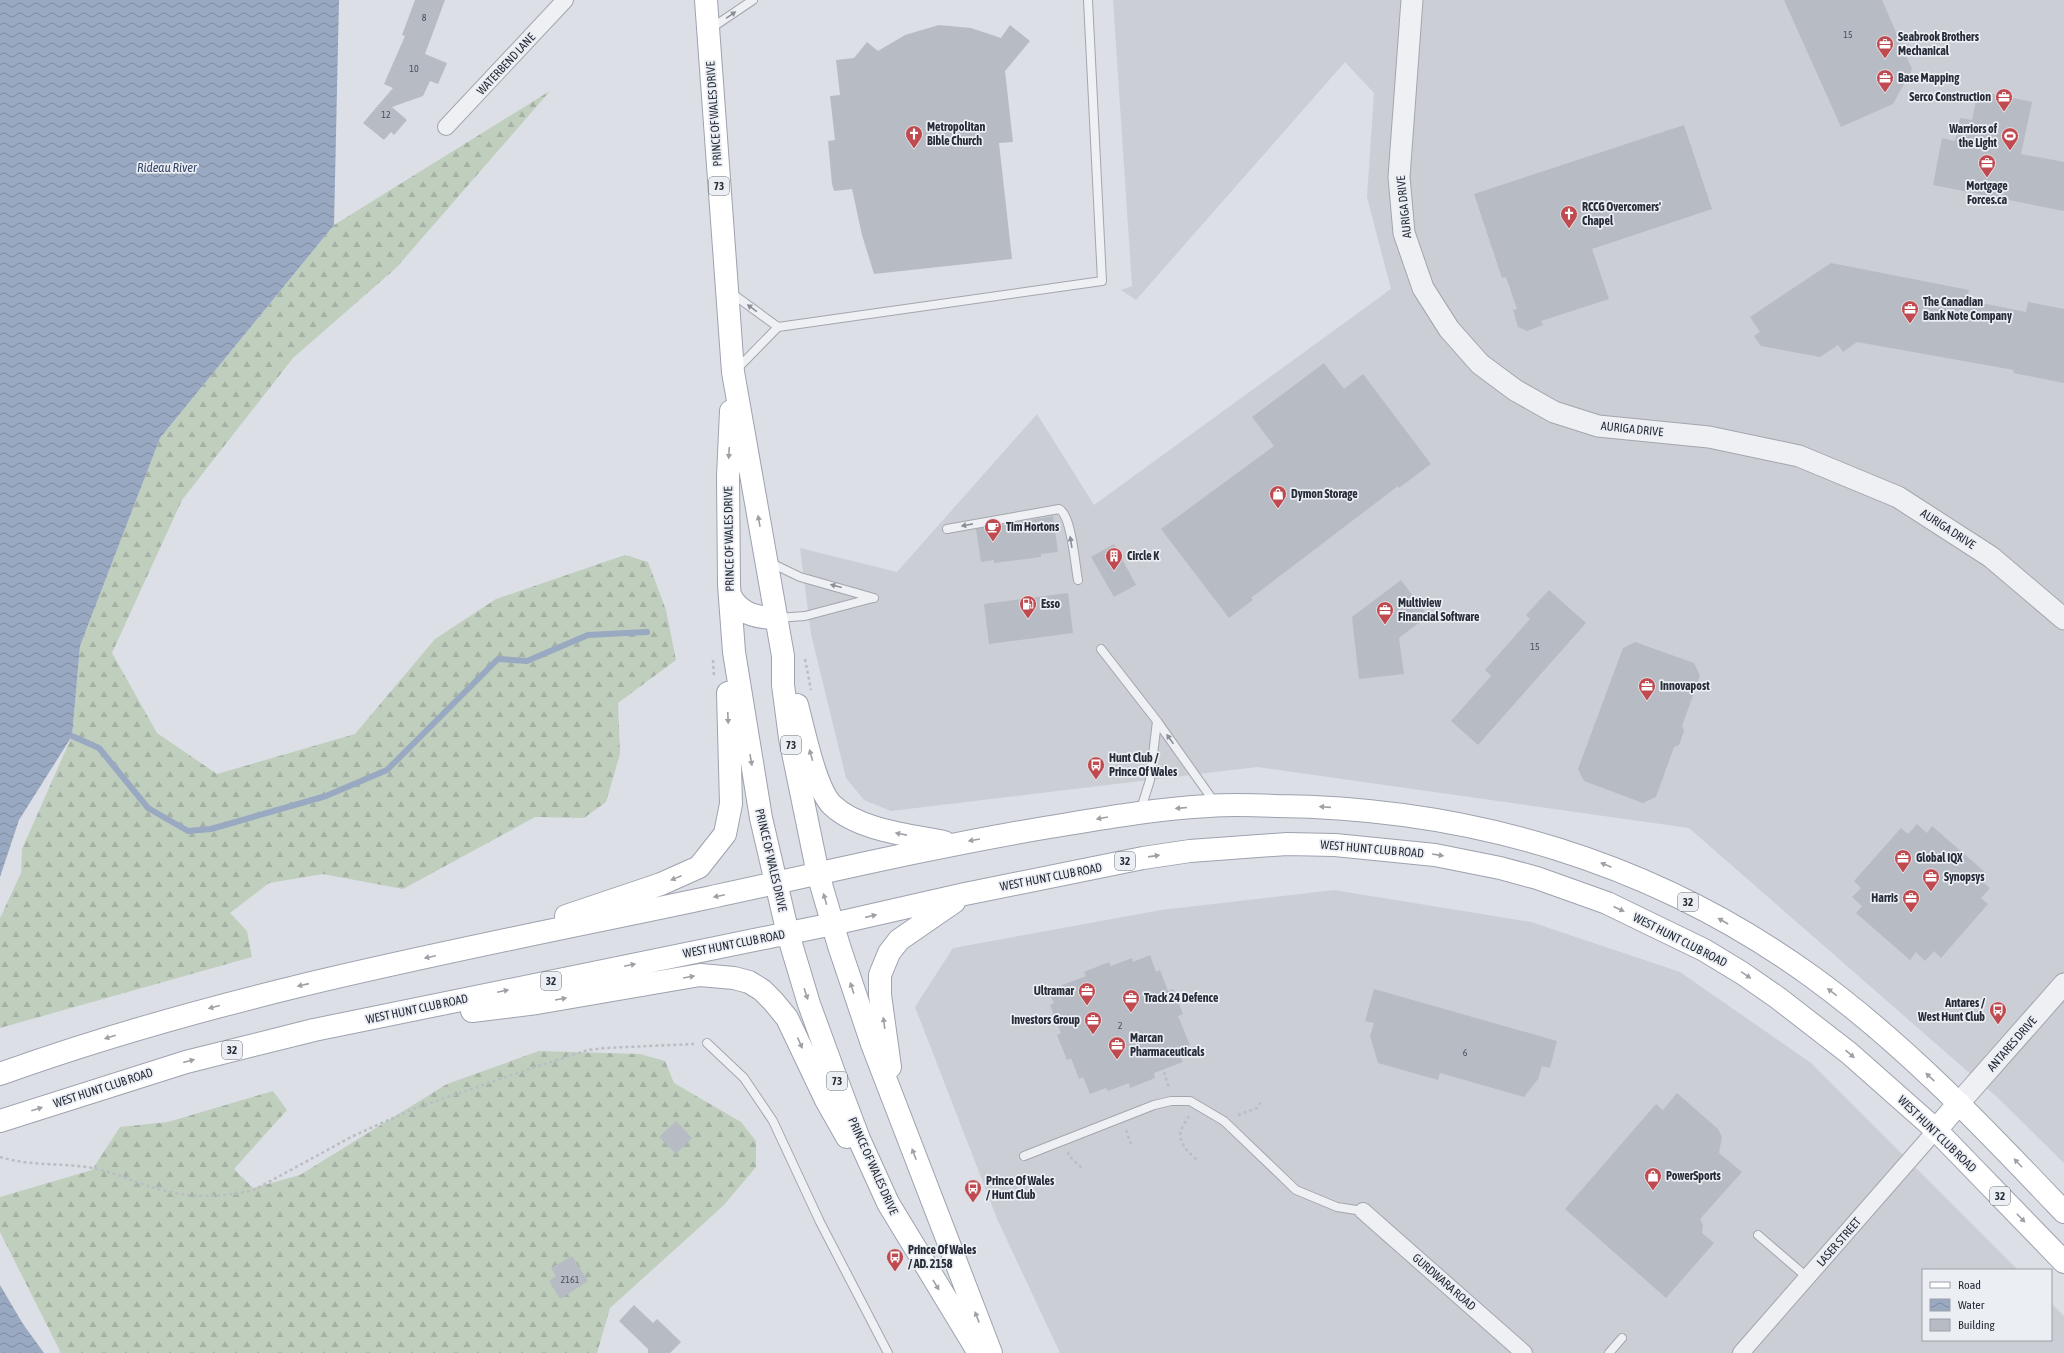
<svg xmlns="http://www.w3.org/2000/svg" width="2064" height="1353" viewBox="0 0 2064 1353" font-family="'Asap Condensed',sans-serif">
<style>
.built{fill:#cbced5}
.forest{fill:url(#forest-firs)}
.water{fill:url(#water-waves)}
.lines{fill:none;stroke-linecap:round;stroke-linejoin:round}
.stream{stroke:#9aa9c2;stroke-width:6}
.building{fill:#b7bbc4}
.service-casing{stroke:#a2a6ae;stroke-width:10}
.minor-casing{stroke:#a2a6ae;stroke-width:18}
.tertiary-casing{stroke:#a2a6ae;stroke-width:23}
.primary-casing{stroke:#9da2af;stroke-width:24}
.path{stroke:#babdc3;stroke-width:2.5;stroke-dasharray:3 3;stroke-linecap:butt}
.service{stroke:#eef0f4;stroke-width:8}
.minor{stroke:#eef0f4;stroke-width:16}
.tertiary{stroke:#eef0f4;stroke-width:21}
.primary{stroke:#fff;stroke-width:22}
.oneway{fill:#8a8e96}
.oneway2{fill:#9ea0a6}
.labels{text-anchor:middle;stroke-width:3.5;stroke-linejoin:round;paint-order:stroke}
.number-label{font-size:10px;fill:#4b505c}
.shield{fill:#ebeef3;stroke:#626671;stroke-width:1}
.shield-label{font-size:11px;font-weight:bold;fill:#272c39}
.poi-label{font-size:12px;font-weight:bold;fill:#272c39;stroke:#ebeef3;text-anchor:start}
.street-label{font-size:12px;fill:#272c39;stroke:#ebeef3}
.water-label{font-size:13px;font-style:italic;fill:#364769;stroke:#ebeef3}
</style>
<defs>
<pattern id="forest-firs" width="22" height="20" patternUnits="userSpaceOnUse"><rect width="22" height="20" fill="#c0cebe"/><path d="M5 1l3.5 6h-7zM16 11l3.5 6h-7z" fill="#a5b1a4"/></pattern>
<pattern id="water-waves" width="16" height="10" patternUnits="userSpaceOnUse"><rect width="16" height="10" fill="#9aa9c2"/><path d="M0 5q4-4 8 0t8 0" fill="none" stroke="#7e8a9f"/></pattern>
</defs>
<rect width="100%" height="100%" fill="#dcdfe5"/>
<path class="built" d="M1113 0H2064V1163L1998 1098 1689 828 1257 767 891 811 864 800 846 778 811 634 800 548 897 572 1037 414 1094 505 1391 289 1367 197 1374 93 1345 62 1136 300 1121 290 1132 286Z
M1334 890 1531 922 1680 972 1811 1063 2018 1270H1923V1340H2051V1303L2064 1316V1353H1060L998 1221 915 1007 953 948 1161 910Z"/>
<path class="forest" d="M550 91 396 268 293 358 182 500 112 653 157 733 217 774 355 734 435 639 496 599 625 555 648 562 666 610 676 660 618 703 620 754 606 802 584 818 535 817 403 889 323 874 269 883 230 913 247 931 252 957 0 1028V918L21 873 22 849 72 736 80 646 160 438 334 225Z
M539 1051 640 1054 665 1061 674 1083 741 1122 756 1141V1167L723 1206 610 1308 597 1353H61L0 1232V1197L92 1170 120 1127 168 1122 273 1091 287 1110 234 1169 253 1188 300 1175 447 1084Z"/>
<path class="water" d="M0 0H339L334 225 160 438 80 646 72 736 19 820 0 877Z
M0 1285 23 1324 44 1353H0Z"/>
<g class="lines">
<path class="stream" d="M72 736 99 748 148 808 188 831 211 829 326 796 387 770 498 659 527 661 588 635 647 632"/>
</g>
<path class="building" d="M415 0H445L425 54 447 63 438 84 430 81 423 96 392 107 407 120 394 135 391 132 384 140 363 123 393 88 384 84 405 36 402 35Z
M1784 0H1882L1912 69 1893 104 1841 127Z
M939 25 971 28 1001 38 1010 25 1030 41 1005 71 1013 142 999 143 1012 259 874 274 862 235 852 189 834 191 832 184 828 141 835 140 830 96 840 95 836 60 854 58 867 42 878 51 905 35Z
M1978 91 2032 102 2021 154 2064 162V211L1933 185 1942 138 1955 141 1960 118 1972 120Z
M1684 125 1712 209 1592 249 1609 299 1541 321 1543 325 1527 331 1518 327 1513 310 1517 309 1506 277 1502 278 1474 194Z
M1831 263 1969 290 1967 300 2026 312 2028 302 2064 309V383L2013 373 2014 370 1857 342 1843 352 1838 345 1820 357 1761 346 1754 336 1760 332 1750 317Z
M1324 363 1344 389 1363 374 1431 464 1399 488 1398 486 1251 598 1253 600 1229 618 1161 529 1274 446 1252 417Z
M1053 516 1058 552 1041 554V557L994 563V560L981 562 976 529Z
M1114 544 1136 585 1114 597 1091 557Z
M1401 580 1428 616 1399 638 1404 674 1359 679 1352 617Z
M1549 590 1586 623 1478 745 1451 721 1491 676 1485 670 1530 619 1526 615Z
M1068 593 1073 633 989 644 984 604Z
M1635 642 1694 663 1700 676 1682 726 1684 731 1679 745 1674 747 1656 797 1643 803 1584 781 1578 769 1623 648Z
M1917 824 1927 833 1932 826 1986 873 1980 880 1990 888 1981 898 1988 904 1941 958 1934 951 1925 961 1916 952 1910 960 1856 913 1862 906 1852 897 1861 888 1854 881 1901 828 1908 834Z
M1150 955 1156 972 1160 970 1168 991 1173 989 1183 1014 1178 1016 1190 1045 1186 1046 1189 1054 1181 1058 1183 1062 1154 1073 1155 1078 1130 1088 1129 1083 1108 1091 1106 1088 1090 1094 1083 1077 1079 1079 1071 1058 1067 1060 1057 1035 1061 1033 1050 1005 1054 1003 1050 995 1058 992 1057 987 1086 976 1084 972 1109 962 1111 966 1132 958 1133 962Z
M1374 989 1557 1041 1550 1068 1542 1066 1538 1079 1524 1097 1440 1073 1438 1080 1378 1063 1370 1036 1374 1023 1365 1021Z
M1677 1093 1718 1129 1722 1137 1719 1153 1742 1172 1700 1219 1703 1225 1702 1233 1714 1243 1666 1298 1565 1209 1656 1104 1663 1110Z
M676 1121 692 1138 676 1154 659 1137Z
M572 1256 588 1281 560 1299 549 1281 556 1276 551 1268Z
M634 1305 653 1323 657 1319 681 1342 670 1353H648V1349L619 1321Z"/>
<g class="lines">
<g class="service-casing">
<path id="service" d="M710 29 753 0
M730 292 778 327
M737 369 778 327 1102 281 1088 0
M947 529 1059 509C1072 515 1075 566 1078 580
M769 562 800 577 874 598
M777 618 805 616 873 598
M1101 649 1157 721 1215 803
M1140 812 1150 780 1157 721
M707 1043 744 1078 773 1121 820 1222 888 1353
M1024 1156 1154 1105 1171 1101H1190L1224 1121 1296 1190 1337 1207 1363 1211
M1758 1235 1808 1278
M1609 1353 1622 1338"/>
</g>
<g class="minor-casing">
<path id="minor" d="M446 127 565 0
M1363 1211 1524 1353
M1741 1353 1936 1130"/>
</g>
<g class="tertiary-casing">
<path id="tertiary" d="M1412 0 1399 177 1404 233 1423 288 1449 329 1480 364 1515 390 1554 412 1598 426 1709 437 1799 456 1898 497 1991 557 2064 619
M1959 1103 2064 984"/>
</g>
<g class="primary-casing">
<path id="primary" d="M706 0 733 372 783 656V685L790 738 818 874 839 946 872 1044 991 1353
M731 411 728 476 729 585 734 652 761 818 788 934 809 1004 836 1078 859 1139 888 1203 979 1353
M730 595C739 614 757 618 776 618
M797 705C804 730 815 788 832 805 858 830 909 835 944 842
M566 916 661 884 699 867 725 834 731 804 728 693
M472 1011 537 1003 700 975 734 978 749 982 762 990 773 1001 787 1018 826 1100 847 1137
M890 1067 880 995V975L889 953 899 940 954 902
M0 1074C225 993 460 950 693 901 810 876 926 848 1044 828 1099 819 1153 809 1209 806 1232 804 1254 805 1277 806 1470 808 1653 862 1811 976 1905 1044 1984 1128 2064 1212
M0 1121 186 1062 314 1030 833 924 965 894 1143 858 1190 851 1287 844 1335 845 1435 855 1500 868 1537 878 1607 903 1704 950 1742 973 1778 998 1849 1053 1936 1130 2064 1262
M1936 1130 1959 1103"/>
</g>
<path class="path" d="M805 659 811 690
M713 660 714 677
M1164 1072 1169 1088
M1238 1115 1257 1108 1261 1102
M1189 1116C1187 1120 1183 1125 1181 1130 1177 1142 1190 1155 1199 1161
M1126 1130 1131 1144
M1068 1152 1069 1156 1082 1168
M0 1157C29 1166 58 1163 87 1167 118 1172 145 1188 175 1193 201 1198 229 1196 254 1190L353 1136 413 1109 538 1066 588 1050 605 1048 694 1044"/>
<use href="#service" class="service"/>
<use href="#minor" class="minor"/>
<use href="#tertiary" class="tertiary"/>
<use href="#primary" class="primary"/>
</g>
<defs><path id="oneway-solid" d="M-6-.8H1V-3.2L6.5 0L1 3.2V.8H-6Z"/></defs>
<g class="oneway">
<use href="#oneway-solid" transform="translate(731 15) rotate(-34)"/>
<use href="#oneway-solid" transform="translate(752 308) rotate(-144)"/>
<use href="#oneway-solid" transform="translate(967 525) rotate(169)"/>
<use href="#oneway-solid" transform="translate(1071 542) rotate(-99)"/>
<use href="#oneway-solid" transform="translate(836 586) rotate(-165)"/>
<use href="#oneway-solid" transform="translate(1170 739) rotate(-125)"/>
</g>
<g class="oneway2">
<use href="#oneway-solid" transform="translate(729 453) rotate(93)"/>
<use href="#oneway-solid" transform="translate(759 521) rotate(-100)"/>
<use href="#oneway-solid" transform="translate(728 718) rotate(88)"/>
<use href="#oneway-solid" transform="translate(811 755) rotate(-106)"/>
<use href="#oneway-solid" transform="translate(751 760) rotate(80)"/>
<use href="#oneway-solid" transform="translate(1325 807) rotate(-176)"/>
<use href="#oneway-solid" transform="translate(1181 808) rotate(175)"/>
<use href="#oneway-solid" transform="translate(1102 818) rotate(170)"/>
<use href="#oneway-solid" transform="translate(901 834) rotate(-169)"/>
<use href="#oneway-solid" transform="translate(974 840) rotate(170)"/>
<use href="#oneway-solid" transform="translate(1438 855) rotate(9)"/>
<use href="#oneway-solid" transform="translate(1154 856) rotate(-8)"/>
<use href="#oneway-solid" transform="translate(1606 865) rotate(-157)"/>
<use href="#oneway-solid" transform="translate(676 878) rotate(158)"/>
<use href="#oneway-solid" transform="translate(719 896) rotate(168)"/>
<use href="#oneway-solid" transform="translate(825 899) rotate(-106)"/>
<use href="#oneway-solid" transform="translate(1619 909) rotate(24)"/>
<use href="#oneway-solid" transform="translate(871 916) rotate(-13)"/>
<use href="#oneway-solid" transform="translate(1723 921) rotate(-150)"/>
<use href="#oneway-solid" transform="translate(430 957) rotate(168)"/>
<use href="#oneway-solid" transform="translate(630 965) rotate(-12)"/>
<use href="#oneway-solid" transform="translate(1746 975) rotate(34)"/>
<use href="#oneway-solid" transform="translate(689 977) rotate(-10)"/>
<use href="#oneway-solid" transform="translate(303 985) rotate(167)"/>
<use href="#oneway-solid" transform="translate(852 988) rotate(-108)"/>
<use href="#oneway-solid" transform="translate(503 991) rotate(-12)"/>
<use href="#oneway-solid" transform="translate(1832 992) rotate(-143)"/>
<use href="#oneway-solid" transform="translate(806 994) rotate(72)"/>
<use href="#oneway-solid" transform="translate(561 999) rotate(-10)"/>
<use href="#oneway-solid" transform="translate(214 1007) rotate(165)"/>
<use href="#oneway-solid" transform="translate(884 1023) rotate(-98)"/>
<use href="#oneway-solid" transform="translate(110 1037) rotate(163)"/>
<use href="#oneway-solid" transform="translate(800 1043) rotate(66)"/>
<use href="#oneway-solid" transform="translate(1850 1054) rotate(41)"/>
<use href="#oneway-solid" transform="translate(189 1061) rotate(-15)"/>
<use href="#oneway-solid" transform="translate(1930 1077) rotate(-137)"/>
<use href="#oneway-solid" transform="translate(37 1109) rotate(-17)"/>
<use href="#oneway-solid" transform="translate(914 1154) rotate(-111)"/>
<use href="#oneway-solid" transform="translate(2018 1163) rotate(-134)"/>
<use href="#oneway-solid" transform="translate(2021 1218) rotate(46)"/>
<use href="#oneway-solid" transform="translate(936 1285) rotate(59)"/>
<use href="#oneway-solid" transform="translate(977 1317) rotate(-111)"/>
</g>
<defs>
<g id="office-pin" transform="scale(0.9)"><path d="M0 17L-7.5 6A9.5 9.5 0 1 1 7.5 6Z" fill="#bf4b51" stroke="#ebeef3"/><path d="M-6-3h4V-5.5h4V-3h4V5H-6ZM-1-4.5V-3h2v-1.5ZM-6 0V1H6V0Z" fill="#fff"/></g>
<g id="church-pin" transform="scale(0.9)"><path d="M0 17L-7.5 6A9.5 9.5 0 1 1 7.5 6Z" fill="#bf4b51" stroke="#ebeef3"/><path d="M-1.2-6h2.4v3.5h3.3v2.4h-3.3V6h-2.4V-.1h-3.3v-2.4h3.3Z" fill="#fff"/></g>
<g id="stadium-pin" transform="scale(0.9)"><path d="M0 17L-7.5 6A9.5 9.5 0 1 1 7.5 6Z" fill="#bf4b51" stroke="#ebeef3"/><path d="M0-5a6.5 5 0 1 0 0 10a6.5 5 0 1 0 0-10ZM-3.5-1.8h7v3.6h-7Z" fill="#fff"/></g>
<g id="shop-pin" transform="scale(0.9)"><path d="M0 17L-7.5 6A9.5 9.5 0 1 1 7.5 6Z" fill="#bf4b51" stroke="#ebeef3"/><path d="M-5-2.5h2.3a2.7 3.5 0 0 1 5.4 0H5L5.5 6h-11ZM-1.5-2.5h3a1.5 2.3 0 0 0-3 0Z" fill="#fff"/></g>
<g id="cafe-pin" transform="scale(0.9)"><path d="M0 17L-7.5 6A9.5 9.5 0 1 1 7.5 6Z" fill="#bf4b51" stroke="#ebeef3"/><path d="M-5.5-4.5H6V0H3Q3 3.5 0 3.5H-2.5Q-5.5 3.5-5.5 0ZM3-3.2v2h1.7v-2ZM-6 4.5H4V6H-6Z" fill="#fff"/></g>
<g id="building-pin" transform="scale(0.9)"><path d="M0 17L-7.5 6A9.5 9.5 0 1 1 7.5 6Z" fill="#bf4b51" stroke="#ebeef3"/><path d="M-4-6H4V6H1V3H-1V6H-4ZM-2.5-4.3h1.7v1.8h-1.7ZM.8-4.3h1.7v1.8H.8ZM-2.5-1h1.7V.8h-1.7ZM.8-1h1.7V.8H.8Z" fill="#fff"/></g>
<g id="fuel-pin" transform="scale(0.9)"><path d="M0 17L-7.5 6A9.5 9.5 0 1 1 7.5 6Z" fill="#bf4b51" stroke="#ebeef3"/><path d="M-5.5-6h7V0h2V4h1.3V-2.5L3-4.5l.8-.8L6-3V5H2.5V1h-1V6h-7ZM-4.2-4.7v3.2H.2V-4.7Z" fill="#fff"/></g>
<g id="bus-pin" transform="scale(0.9)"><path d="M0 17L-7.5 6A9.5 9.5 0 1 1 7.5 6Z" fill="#bf4b51" stroke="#ebeef3"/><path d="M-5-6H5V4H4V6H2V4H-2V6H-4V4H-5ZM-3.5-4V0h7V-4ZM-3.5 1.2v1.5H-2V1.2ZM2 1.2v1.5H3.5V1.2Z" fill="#fff"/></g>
</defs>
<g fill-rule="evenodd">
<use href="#office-pin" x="1885" y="44"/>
<use href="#office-pin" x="1885" y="78"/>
<use href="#office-pin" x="2004" y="97"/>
<use href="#church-pin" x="914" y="134"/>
<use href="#stadium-pin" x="2010" y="136"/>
<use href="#office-pin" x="1987" y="163"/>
<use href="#church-pin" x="1569" y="214"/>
<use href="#office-pin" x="1910" y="309"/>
<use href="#shop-pin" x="1278" y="494"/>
<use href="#cafe-pin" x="993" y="527"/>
<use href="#building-pin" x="1114" y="556"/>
<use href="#fuel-pin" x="1028" y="604"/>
<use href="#office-pin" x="1385" y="610"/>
<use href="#office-pin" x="1647" y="686"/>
<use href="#bus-pin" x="1096" y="765"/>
<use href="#office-pin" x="1903" y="858"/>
<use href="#office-pin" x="1931" y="877"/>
<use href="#office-pin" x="1911" y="898"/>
<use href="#office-pin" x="1087" y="991"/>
<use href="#office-pin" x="1131" y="998"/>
<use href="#bus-pin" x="1998" y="1010"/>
<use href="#office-pin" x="1093" y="1020"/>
<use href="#office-pin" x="1117" y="1045"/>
<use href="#shop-pin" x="1653" y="1176"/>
<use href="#bus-pin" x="973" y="1188"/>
<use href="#bus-pin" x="895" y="1257"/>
</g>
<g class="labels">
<g class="number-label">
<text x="424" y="21">8</text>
<text x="1848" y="38">15</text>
<text x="414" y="72">10</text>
<text x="386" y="118">12</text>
<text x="1535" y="650">15</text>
<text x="1120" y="1029">2</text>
<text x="1465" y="1056">6</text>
<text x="570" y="1283">2161</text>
</g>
<g class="shield">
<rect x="709" y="177" width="20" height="18" rx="3"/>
<rect x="781" y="736" width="20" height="18" rx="3"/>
<rect x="1115" y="852" width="20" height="18" rx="3"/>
<rect x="1678" y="893" width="20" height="18" rx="3"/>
<rect x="541" y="972" width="20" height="18" rx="3"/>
<rect x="222" y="1041" width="20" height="18" rx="3"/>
<rect x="827" y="1072" width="20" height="18" rx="3"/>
<rect x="1990" y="1187" width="20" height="18" rx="3"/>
</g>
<g class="shield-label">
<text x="719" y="190">73</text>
<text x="791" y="749">73</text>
<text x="1125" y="865">32</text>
<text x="1688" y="906">32</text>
<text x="551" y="985">32</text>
<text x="232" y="1054">32</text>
<text x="837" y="1085">73</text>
<text x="2000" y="1200">32</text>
</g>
<g class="poi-label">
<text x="1898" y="41">Seabrook Brothers<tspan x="1898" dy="14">Mechanical</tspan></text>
<text x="1898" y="82">Base Mapping</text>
<text x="1991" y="101" text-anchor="end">Serco Construction</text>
<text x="927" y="131">Metropolitan<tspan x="927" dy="14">Bible Church</tspan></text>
<text x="1997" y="133" text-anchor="end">Warriors of<tspan x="1997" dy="14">the Light</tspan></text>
<text x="1987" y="190" text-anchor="middle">Mortgage<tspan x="1987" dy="14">Forces.ca</tspan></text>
<text x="1582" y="211">RCCG Overcomers'<tspan x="1582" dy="14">Chapel</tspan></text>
<text x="1923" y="306">The Canadian<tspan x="1923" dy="14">Bank Note Company</tspan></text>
<text x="1291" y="498">Dymon Storage</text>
<text x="1006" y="531">Tim Hortons</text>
<text x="1127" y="560">Circle K</text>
<text x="1398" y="607">Multiview<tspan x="1398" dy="14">Financial Software</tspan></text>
<text x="1041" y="608">Esso</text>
<text x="1660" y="690">Innovapost</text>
<text x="1109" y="762">Hunt Club /<tspan x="1109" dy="14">Prince Of Wales</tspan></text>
<text x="1916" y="862">Global IQX</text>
<text x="1944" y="881">Synopsys</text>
<text x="1898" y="902" text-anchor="end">Harris</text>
<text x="1074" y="995" text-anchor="end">Ultramar</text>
<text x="1144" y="1002">Track 24 Defence</text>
<text x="1985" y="1007" text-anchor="end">Antares /<tspan x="1985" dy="14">West Hunt Club</tspan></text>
<text x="1080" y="1024" text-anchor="end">Investors Group</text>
<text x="1130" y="1042">Marcan<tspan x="1130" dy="14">Pharmaceuticals</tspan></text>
<text x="1666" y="1180">PowerSports</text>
<text x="986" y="1185">Prince Of Wales<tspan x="986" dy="14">/ Hunt Club</tspan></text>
<text x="908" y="1254">Prince Of Wales<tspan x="908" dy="14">/ AD. 2158</tspan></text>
</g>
<g class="street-label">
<text transform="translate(506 64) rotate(-47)" y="4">WATERBEND LANE</text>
<text transform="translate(714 114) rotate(-94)" y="4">PRINCE OF WALES DRIVE</text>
<text transform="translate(1404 207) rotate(-96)" y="4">AURIGA DRIVE</text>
<text transform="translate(1632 429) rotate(6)" y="4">AURIGA DRIVE</text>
<text transform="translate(1948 529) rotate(33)" y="4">AURIGA DRIVE</text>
<text transform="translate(729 539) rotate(-91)" y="4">PRINCE OF WALES DRIVE</text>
<text transform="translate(1372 849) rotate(5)" y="4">WEST HUNT CLUB ROAD</text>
<text transform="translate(771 860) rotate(77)" y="4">PRINCE OF WALES DRIVE</text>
<text transform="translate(1051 877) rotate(-11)" y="4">WEST HUNT CLUB ROAD</text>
<text transform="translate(1680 940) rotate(27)" y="4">WEST HUNT CLUB ROAD</text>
<text transform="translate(734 944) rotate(-11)" y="4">WEST HUNT CLUB ROAD</text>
<text transform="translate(417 1009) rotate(-12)" y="4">WEST HUNT CLUB ROAD</text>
<text transform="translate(2012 1044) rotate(-49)" y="4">ANTARES DRIVE</text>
<text transform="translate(103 1088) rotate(-18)" y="4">WEST HUNT CLUB ROAD</text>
<text transform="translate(1937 1134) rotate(44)" y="4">WEST HUNT CLUB ROAD</text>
<text transform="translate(873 1166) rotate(66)" y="4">PRINCE OF WALES DRIVE</text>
<text transform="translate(1839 1242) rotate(-49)" y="4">LASER STREET</text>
<text transform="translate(1444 1282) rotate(41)" y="4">GURDWARA ROAD</text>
</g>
<g class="water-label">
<text x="167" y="172">Rideau River</text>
</g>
</g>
<rect x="1922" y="1269" width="130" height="72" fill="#ebeef3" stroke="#9da0a9"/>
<rect x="1930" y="1282" width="20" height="6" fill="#ffffff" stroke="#9da0a9"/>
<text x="1958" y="1289" font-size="12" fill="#272c39">Road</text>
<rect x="1930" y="1299" width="20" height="12" fill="url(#water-waves)" stroke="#9da0a9"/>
<text x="1958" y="1309" font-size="12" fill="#272c39">Water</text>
<rect x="1930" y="1319" width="20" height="12" fill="#b7bbc4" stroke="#9da0a9"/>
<text x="1958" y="1329" font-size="12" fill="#272c39">Building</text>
</svg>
